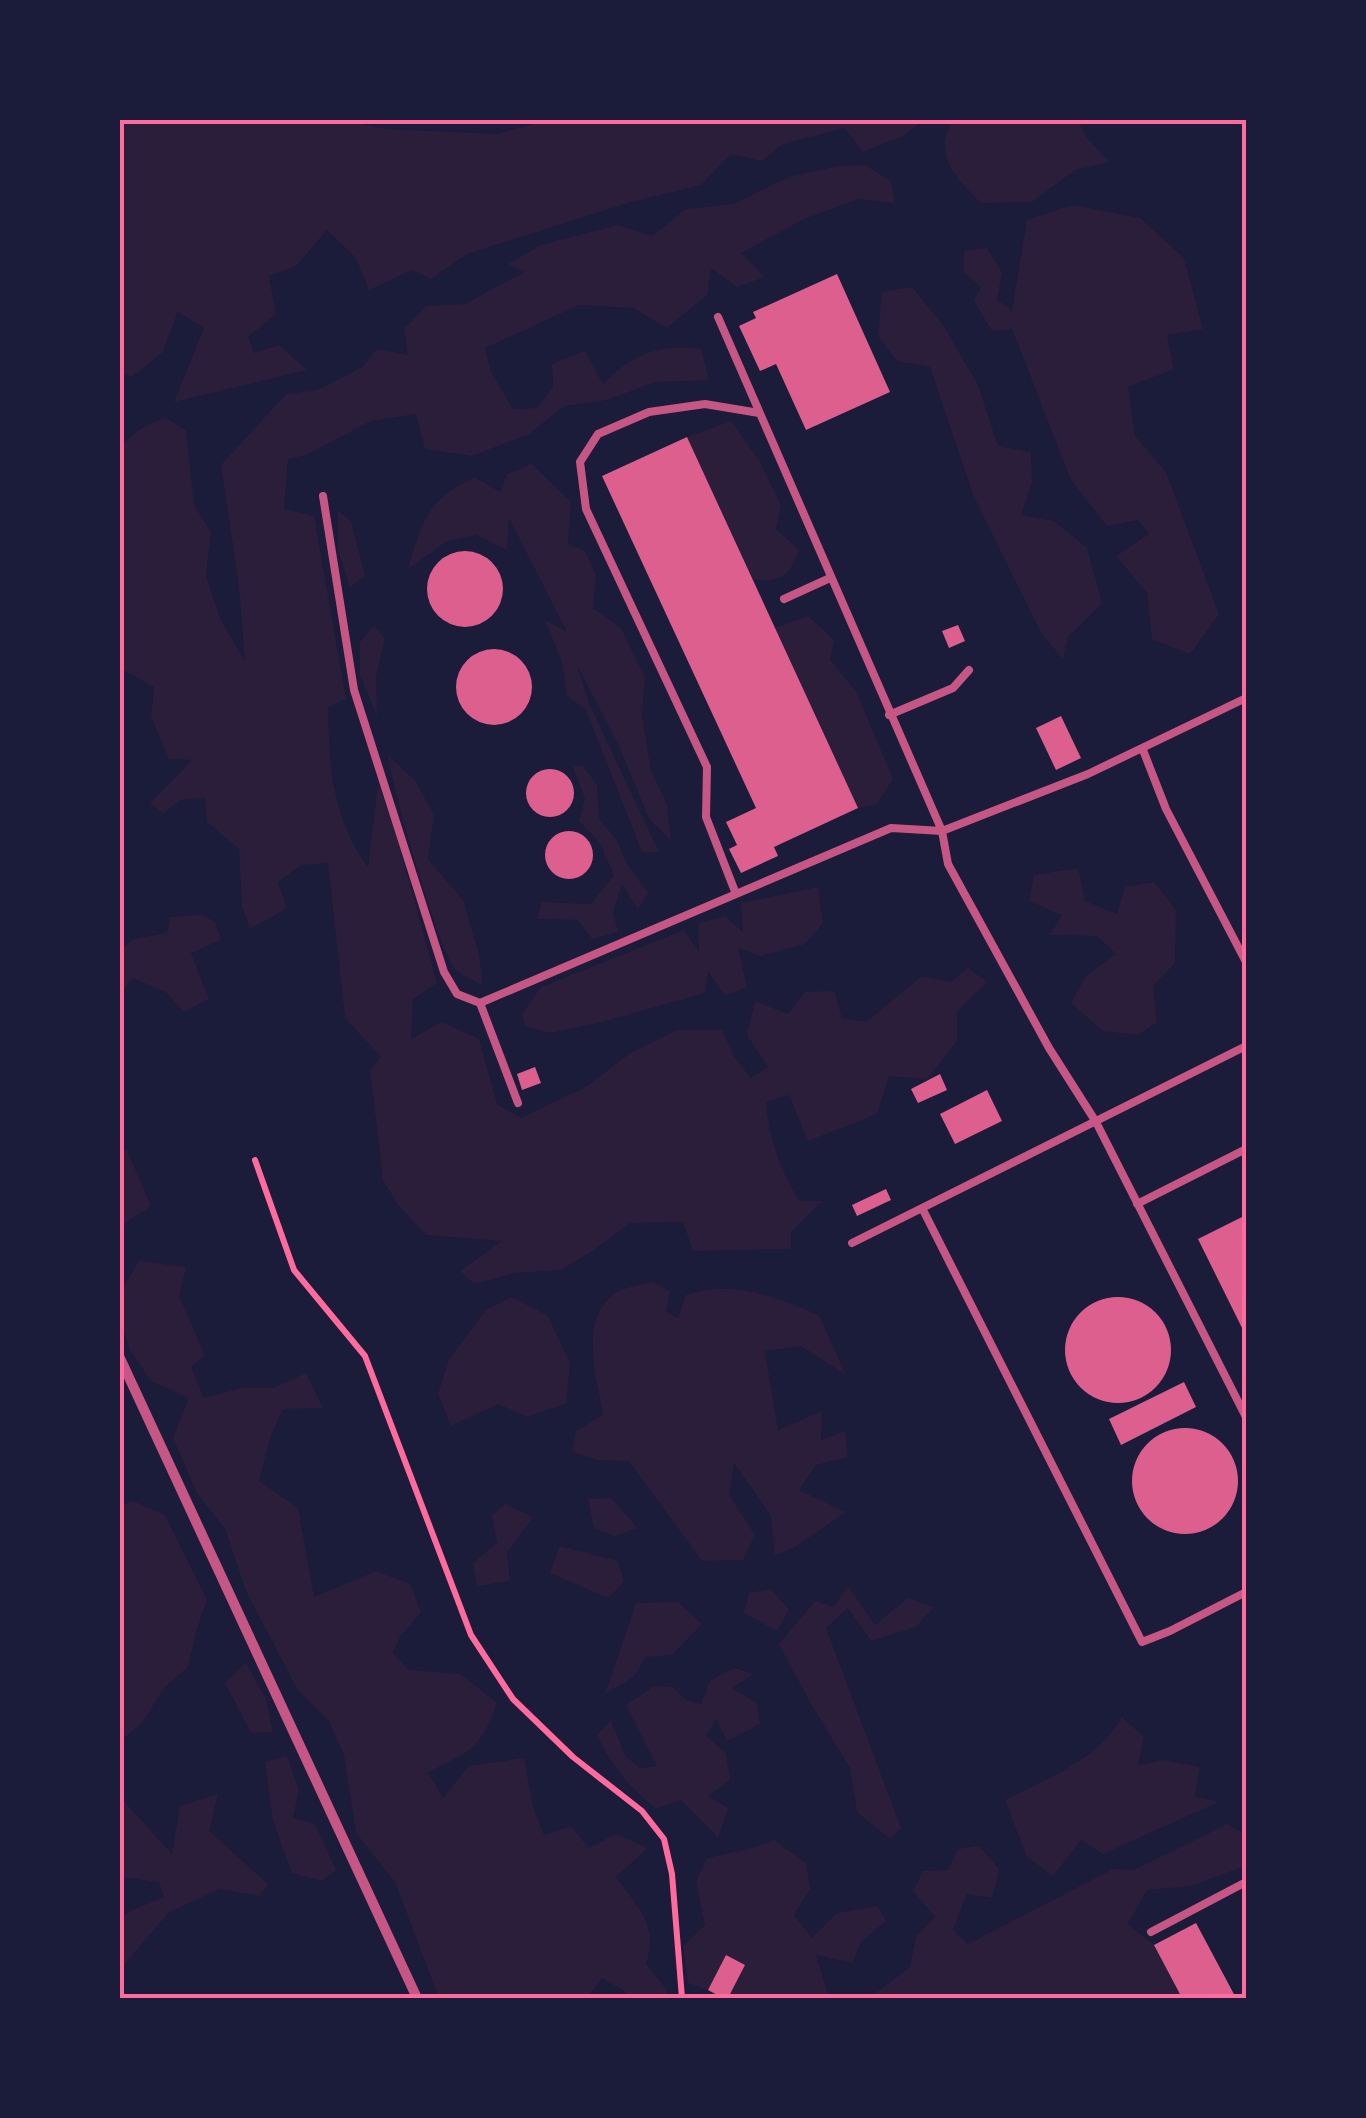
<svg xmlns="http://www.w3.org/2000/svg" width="1366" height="2118" viewBox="0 0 1366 2118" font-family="Lato,sans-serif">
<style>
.green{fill:#2a1e3b}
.building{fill:#dd5f8e}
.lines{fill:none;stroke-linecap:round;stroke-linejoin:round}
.path{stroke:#ff6b9d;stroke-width:6}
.service{stroke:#c65784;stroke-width:8}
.minor{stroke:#c65784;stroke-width:10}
.neatline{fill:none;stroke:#ff6b9d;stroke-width:4}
</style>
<rect width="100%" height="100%" fill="#1b1b3a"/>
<path class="green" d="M120 120H344L386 129 497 134 549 120H924L903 136 863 152 845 128 783 144 762 161 731 154 701 185 631 202 467 254 431 279 412 270 369 290 356 258 327 230 296 266 269 276 276 314 248 337 254 353 279 345 307 370 174 402 204 328 178 312 162 353 132 377 120 372Z
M952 120H1078L1086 137 1109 162 1075 170 1032 202 981 203C956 178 933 157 952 120Z
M865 165 891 181 895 203 859 199 804 219 741 253 765 277 737 287 711 268 707 295 667 328 633 308 579 305 485 348 491 372 513 409 537 408 553 387 552 364 585 351 603 384C633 354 657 344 701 349L709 380 655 382 607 400 564 406 529 434 472 456 425 449 416 414 371 421 306 455 288 459 284 509 314 516 346 699 328 707C329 766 332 818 368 867L378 784 395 830 437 983 413 999 411 1039 442 1022 479 1039 497 1104 521 1118 586 1087 630 1053 677 1030H722L735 1058 751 1078 768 1067 747 1035 755 1001 788 1014 805 992 834 991 842 1018 866 1022 922 976 951 982 968 968 987 982 957 1011V1041L927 1079 889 1076 877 1114 808 1141 789 1095 766 1102C769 1139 780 1169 799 1201H822L791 1232V1249L693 1251 683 1222 630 1223 594 1250 560 1270 515 1273 474 1284 460 1271 502 1241 426 1235 398 1205 383 1180 370 1070 381 1057 345 1018 328 863 301 865 278 882 287 908 250 929 242 907 239 849 207 822 205 798 181 800 163 813 150 803 192 760 169 759 151 717 154 687 120 668V446L139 430 165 417 186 431 194 505 211 532 206 576 220 618 245 662 239 587 221 465 286 394 318 390 362 367 377 349 408 355 404 329 426 306 465 304 524 272 508 264 541 245 618 225 652 236 686 209 734 204 789 177 838 166Z
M1073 205 1140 218 1184 258 1203 329 1167 335 1174 369 1128 387 1135 436 1166 472 1219 614 1190 654 1152 639 1147 593 1116 556 1149 534 1138 520 1107 526 1071 480 1012 329 992 331 974 301 981 287 964 272V251L987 248 1002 273 997 300 1012 310 1027 220Z
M912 287 943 325 978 385 998 446 1031 452 1032 483 1021 515 1054 521 1087 548 1102 603 1068 637 1063 659 1041 633 974 497 930 367 897 361 878 336 882 292Z
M731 421 759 460 781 505 776 529 799 550C790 576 780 583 753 579L687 437Z
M532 464 571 502 568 544 585 551 596 576 593 608 621 628 645 678 642 715 651 771 667 804 671 841 649 818 618 744 576 663 589 703 659 852H642L586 710 567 696 562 662 545 620 567 632 509 518 507 550 477 535 447 541 408 569C421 523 428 498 475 477L500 492 507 474Z
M338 510 351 522 365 576 350 587 338 550Z
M808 616 834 640 830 660 856 691 893 779 876 805 858 808 775 628Z
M374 626 385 638 376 677 377 716 360 675V642Z
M388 756 415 780 434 815 428 859 463 900 479 954 483 986C475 981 463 976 456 970 439 952 392 787 388 756Z
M572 765 583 766 597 785 599 819 616 839 628 865 648 893 638 909 622 884 613 912 618 932 592 939 578 920 537 919 542 902 591 904 614 875 600 843 579 821 585 799Z
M1078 868 1085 901 1117 914 1125 887 1154 882 1176 910 1175 963 1153 986 1157 1022 1138 1035 1103 1031 1071 1003 1086 976 1116 954 1097 936 1050 935 1062 915 1029 901 1034 875Z
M818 887 823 923 805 944 760 956 738 948 747 987 725 996 708 971 705 993 598 1023 550 1033 525 1026 522 1014 541 987 684 930 699 953 698 923 725 916 743 932 741 903Z
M202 915 215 922 221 940 191 953 209 999 184 1012 167 993 133 978 120 994V950L134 939 167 933 170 917Z
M127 1150 151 1206 120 1226V1151Z
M139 1261 186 1267 179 1296 205 1355 191 1367 204 1398 241 1388H273L306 1373 323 1408 283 1409 271 1435 259 1481 298 1508 314 1597 376 1571 410 1584 421 1612 400 1637 393 1653 409 1670 461 1674 497 1703C479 1752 472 1749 428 1773L443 1798 469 1766 524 1758 533 1807 544 1835 571 1826 589 1848 616 1834 648 1848 616 1877C638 1908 659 1925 646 1964L667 1990 664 1998H626L625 1991 602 1978 587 1998H439L395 1882 356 1833 344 1755 329 1721 297 1689 246 1591 225 1529 197 1493 173 1438 189 1398 151 1381 130 1350 120 1318V1293Z
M652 1282 670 1291 666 1312 678 1318 686 1295C733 1279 776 1297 819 1315L846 1375 801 1346 765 1351 778 1430 822 1411 821 1440 845 1431 848 1457 816 1465 799 1490 846 1512 795 1547 775 1556 771 1516 734 1463 729 1495 755 1535 743 1560 702 1561 629 1461 598 1460 572 1452 576 1431 603 1415C597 1378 578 1321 614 1294 623 1287 641 1285 652 1282Z
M512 1297 548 1316 570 1363 566 1403 528 1417 498 1404 451 1426 438 1394 449 1359 486 1310Z
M611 1498 638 1528 615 1536 594 1528 588 1499Z
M133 1501 165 1515 207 1600 197 1628 188 1667 165 1687 142 1723 120 1741V1506Z
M505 1504 533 1517 507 1553 510 1581 477 1586 473 1563 497 1543 492 1515Z
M560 1546 618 1561 624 1582 608 1598 550 1573Z
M848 1586 875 1625 908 1598 934 1607 916 1627 871 1641 848 1608 826 1628 901 1828 890 1839 857 1812 850 1768 811 1704 779 1644 815 1601 834 1607Z
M771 1589 789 1610 777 1631 744 1613 749 1593Z
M678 1602 702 1624 672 1655 645 1657 635 1676 605 1694 636 1603Z
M246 1663 266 1699 273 1732 251 1733 225 1683Z
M734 1668 754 1674 732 1688 757 1703 760 1724 727 1741 716 1719 706 1736 726 1753 730 1780 708 1796 728 1808 718 1838 681 1800 656 1809C629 1787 612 1766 597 1735L611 1720 626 1757 640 1768 657 1766 626 1705 654 1686 673 1687 686 1700 701 1704 710 1681Z
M1122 1717 1144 1737 1138 1765 1164 1760 1200 1767 1195 1796 1219 1802 1103 1854 1081 1840 1053 1876 1027 1857 1005 1800C1046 1779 1100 1759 1122 1717Z
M287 1756 299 1790 293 1818 315 1824 336 1870 322 1881 292 1873 273 1821 265 1762Z
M218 1794 209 1831 268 1884 260 1896 220 1889 169 1912 120 1970V1919L130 1911 164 1897 159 1882 120 1877V1797L172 1854 180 1806Z
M1227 1824 1246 1835 1245 1866 1191 1886 1147 1890 1128 1924 1154 1945 1182 1998H869L910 1967 916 1937 935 1917 913 1891 923 1871 948 1870 958 1849 979 1846 999 1869 992 1898 967 1894 953 1930 968 1944 1113 1869 1134 1870Z
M774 1840 806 1863 810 1889 794 1915 812 1938 837 1913 877 1906 886 1921 860 1943 853 1963 816 1955 828 1995 826 1998H728L726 1955 708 1990 688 1983 683 1946 705 1925 696 1881 707 1858 753 1848Z"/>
<path class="building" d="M837 274 890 392 806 430 776 364 760 371 739 326 756 318 753 312Z
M687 437 858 808 774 847 778 856 741 873 729 849 737 845 726 822 756 808 602 476Z
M427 589a38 38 0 1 1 76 0a38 38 0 1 1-76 0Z
M958 625 965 641 949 648 942 631Z
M456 687a38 38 0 1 1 76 0a38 38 0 1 1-76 0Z
M1061 716 1081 758 1056 770 1036 728Z
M526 793a24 24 0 1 1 48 0a24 24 0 1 1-48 0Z
M545 855a24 24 0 1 1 48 0a24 24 0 1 1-48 0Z
M535 1067 541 1083 522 1090 517 1074Z
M940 1074 947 1090 918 1103 911 1089Z
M987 1090 1002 1121 955 1144 940 1114Z
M886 1189 891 1200 857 1216 852 1205Z
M1246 1215V1336L1198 1239Z
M1065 1350a53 53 0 1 1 106 0a53 53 0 1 1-106 0Z
M1184 1382 1196 1407 1121 1445 1109 1419Z
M1132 1481a53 53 0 1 1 106 0a53 53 0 1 1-106 0Z
M1196 1923 1236 1998H1182L1154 1945Z
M726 1955 745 1965 728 1998H723L708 1990Z"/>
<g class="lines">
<path class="path" d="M255 1160 294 1270 365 1356 471 1635 513 1699 573 1757 642 1811 664 1839 672 1874 682 1998"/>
<path class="service" d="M718 317 942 831 948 864 1049 1048 1096 1122 1246 1417
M323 496 354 690 444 972 457 994 480 1003 891 828 942 831 1088 774 1246 698
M784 599 830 578
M889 715 953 688 969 670
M1143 750 1166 809 1246 962
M736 894 706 817 707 767 586 509 580 462 598 434 649 412 705 404 759 413
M480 1003 518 1103
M1137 1204 1246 1149
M922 1208 1142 1642 1170 1631 1246 1592
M852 1243 1246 1046
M1151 1932 1246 1882"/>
<path class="minor" d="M120 1358 417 1998"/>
</g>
<rect width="1366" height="2118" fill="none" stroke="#1b1b3a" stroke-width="245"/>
<rect x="122" y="122" width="1122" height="1874" class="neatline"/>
</svg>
